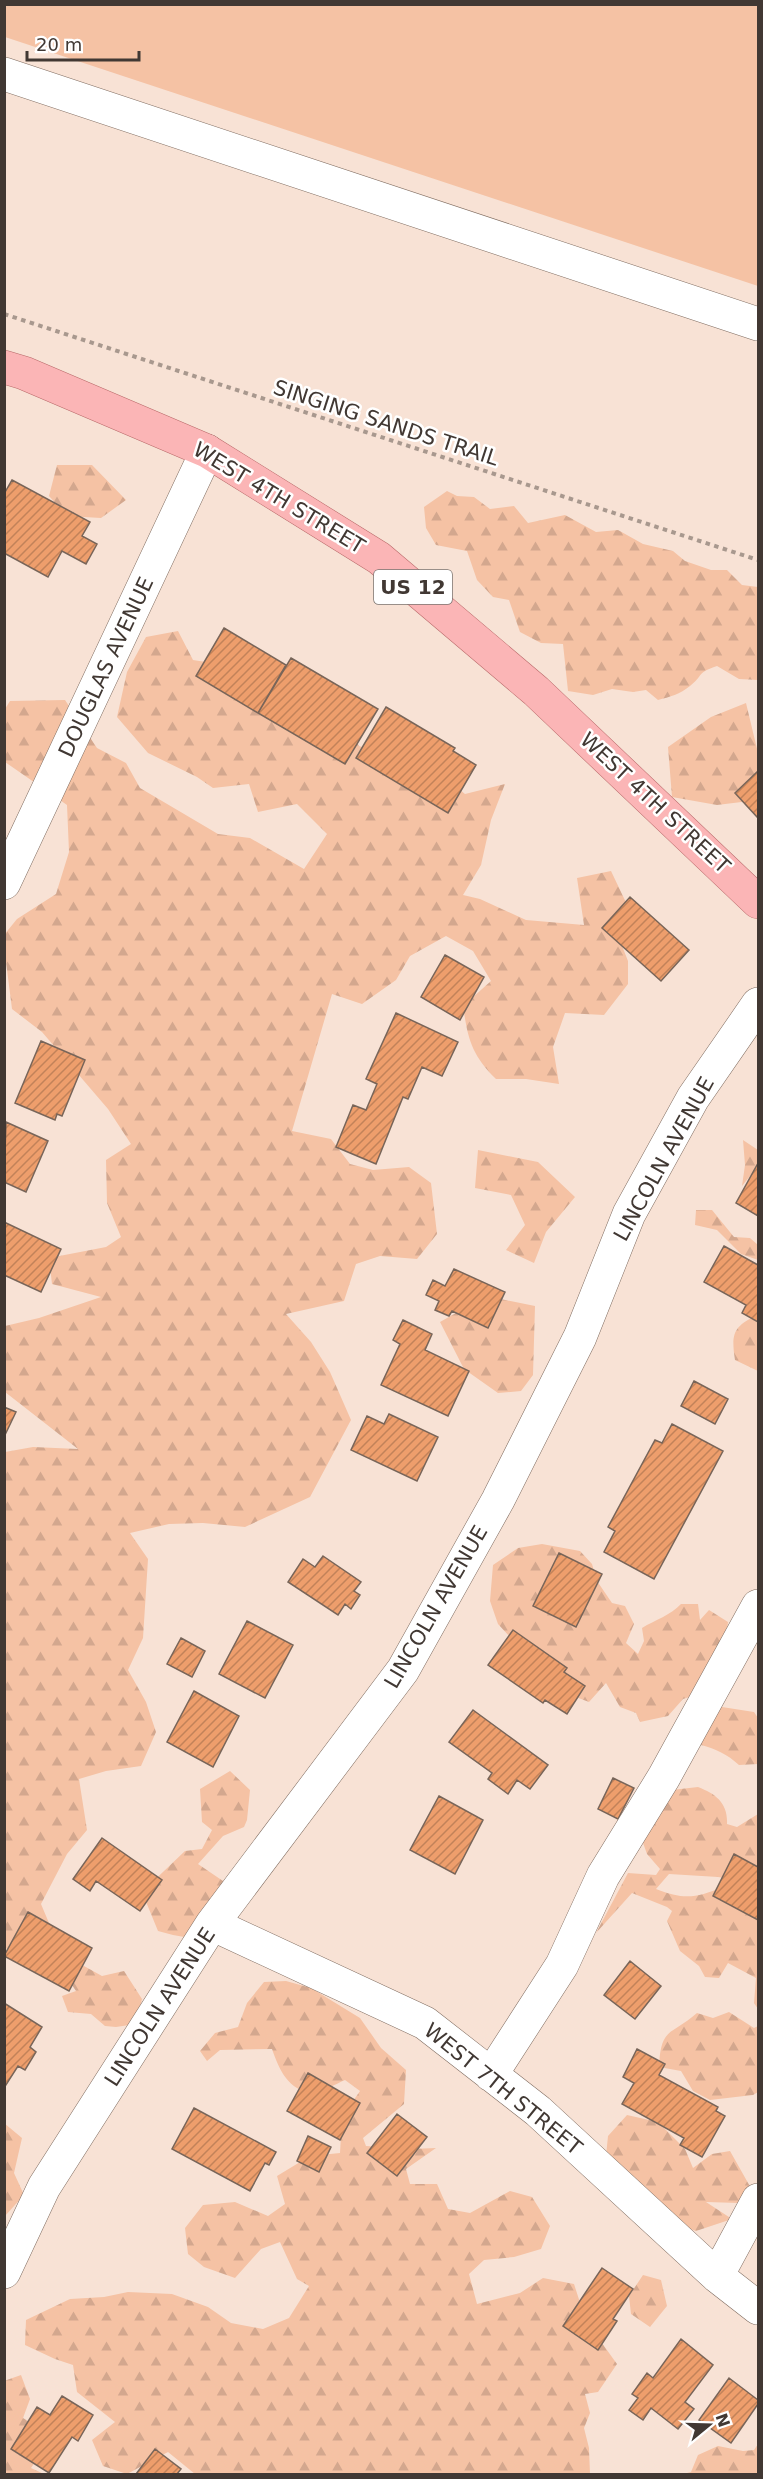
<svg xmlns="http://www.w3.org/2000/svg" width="763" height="2479" viewBox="0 0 763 2479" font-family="'DejaVu Sans',sans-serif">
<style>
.grass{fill:#f5c2a4}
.forest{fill:url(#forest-firs)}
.building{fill:url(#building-hatch);stroke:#786559;stroke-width:1.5}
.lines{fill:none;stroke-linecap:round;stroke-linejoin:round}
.minor-casing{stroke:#806d61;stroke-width:34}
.major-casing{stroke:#b86969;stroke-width:34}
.path{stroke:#a8988e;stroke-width:4;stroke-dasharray:4.5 4.5;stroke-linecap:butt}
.minor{stroke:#fff;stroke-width:33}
.major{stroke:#fbb5b6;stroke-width:33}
.labels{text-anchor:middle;stroke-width:5;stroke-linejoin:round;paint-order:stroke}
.shield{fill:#fff;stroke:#7a7470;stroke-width:1.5}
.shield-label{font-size:20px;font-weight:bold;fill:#413833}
.street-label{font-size:21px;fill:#413833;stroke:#fff}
</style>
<defs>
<pattern id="forest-firs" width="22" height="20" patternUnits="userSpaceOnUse" patternTransform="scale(1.5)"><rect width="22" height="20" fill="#f5c2a4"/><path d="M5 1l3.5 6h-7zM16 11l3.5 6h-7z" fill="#d3a78e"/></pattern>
<pattern id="building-hatch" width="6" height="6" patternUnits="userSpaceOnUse" patternTransform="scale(1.5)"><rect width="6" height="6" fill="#ee9e6c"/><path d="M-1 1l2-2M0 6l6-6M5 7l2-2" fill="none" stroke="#c28259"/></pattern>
</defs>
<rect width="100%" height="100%" fill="#f8e2d5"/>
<path class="grass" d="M5 4 758 5V286L5 37Z"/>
<path class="forest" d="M57 465H92L126 500 101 518 67 516 49 496Z
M447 491 457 496 474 497 490 509 514 506 528 523 565 515 596 532 618 530 643 544 673 551 685 561 711 570H727L742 585 758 587V680L739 679 717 666C696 673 704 675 690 686 680 694 670 697 658 700L646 690 633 692 612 689 593 695 568 691 563 644 541 643 520 632 509 600 493 597 477 580 467 551 436 545 426 528 424 507Z
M178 631 193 660 225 665 256 694 342 719 359 746 440 773 465 794 505 784 491 820 481 865 463 895 480 899 526 920 584 925 577 878 611 871 631 913 617 933 628 961V984L604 1015 565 1013 553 1047 559 1084 526 1079H496C471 1054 468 1039 463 1006L491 981 473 951 446 936 410 956 396 980 362 1004 332 994 292 1131 331 1139 350 1164 373 1170 409 1167 431 1183 437 1234 417 1259 380 1256 356 1264 344 1301 286 1314 311 1342 330 1372 351 1420 310 1497 245 1527 203 1523 169 1524 130 1533 148 1559 143 1638 128 1670 146 1702 156 1732 141 1766 106 1771 79 1779 87 1830 67 1854 41 1904 54 1935 5 1949V1452L33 1447 78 1449 5 1392V1326L39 1318 101 1297 52 1284 49 1258 106 1247 121 1237 107 1203 106 1160 131 1144 108 1109 42 1032 12 1009 5 954 4 935 17 919 56 894 69 852 67 805 5 762V709L10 701 65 700 97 748 126 763 140 788 218 834 250 838 304 869 327 834 297 804 258 812 249 784 213 788 197 777 148 753 117 717 127 672 146 637Z
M746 703 758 753V800L717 805 672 797 668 747 711 717Z
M743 1140 758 1150V1166L742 1186 745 1165Z
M478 1150 538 1162 575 1197 546 1232 534 1263 506 1250 525 1225 511 1195 475 1188Z
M696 1210H712L734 1237 750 1238 758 1245V1260L741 1254 717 1230 695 1225Z
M486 1296 535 1306 533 1375 521 1391 498 1393 464 1369 440 1322Z
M758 1315V1371L735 1360C731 1334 733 1326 758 1315Z
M542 1544 580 1551 592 1564 597 1581 612 1603 625 1606 634 1624 626 1643 638 1654 644 1641 642 1628C655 1620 671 1615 681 1604H698L700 1620 709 1610 728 1622 718 1698 722 1707 754 1712 758 1718V1764L739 1765C727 1754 716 1749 701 1745L707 1719 699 1694 683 1699 668 1716 640 1722 636 1713 620 1707 606 1683 589 1702 560 1691 498 1624 490 1601 493 1565 518 1548Z
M230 1771 250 1790 247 1820 244 1827 223 1836 198 1864 223 1881 233 1913 218 1943 173 1935 158 1931 142 1892 185 1851 202 1849 212 1830 202 1822 200 1789Z
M698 1787C716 1794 728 1803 727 1824L737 1827 758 1814V1880L750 1882 718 1877 669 1874 656 1889C684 1900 696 1898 723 1887L743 1905 758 1910V2009L754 2003 756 1978 728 1963 719 1978 705 1977 699 1966 680 1951 667 1921 672 1911 667 1907 632 1893 596 1933 628 1873 656 1875 660 1869 647 1854 642 1840 663 1791Z
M75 1961 102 1976 124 1971 142 1999 136 2024 116 2027 105 2026 91 2014 68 2012 62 1996 76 1991 64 1973Z
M286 1981 311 1988 360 2018 381 2048 406 2070 404 2104 363 2138 366 2146 411 2149 436 2148 406 2169 410 2184H437L448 2209 470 2213 510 2191 532 2197 550 2226 541 2249 514 2257 484 2260 469 2274 477 2304 520 2293 543 2278 574 2284 586 2321 617 2364 598 2392 585 2394 590 2413 584 2428 589 2448 590 2474H195L168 2452 127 2474 103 2466 92 2440 115 2422 77 2392 73 2365 55 2359 25 2345 26 2320 70 2299 104 2297 128 2292 172 2294 208 2307 231 2323 263 2329 289 2318 309 2286 297 2279 280 2242 261 2249 235 2278 204 2267 188 2254 185 2228 203 2205 235 2202 268 2216 285 2204 277 2176 310 2156 340 2153 342 2117 360 2091 345 2080C336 2084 324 2091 314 2092 289 2093 279 2069 272 2049L220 2050 207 2061 200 2051 215 2033 238 2027 247 2003 264 1982Z
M729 2012 754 2028 758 2026V2092L753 2095 710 2100 693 2091 681 2071 659 2067C661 2026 671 2036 697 2013L713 2018Z
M627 2115 658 2122 685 2149 693 2168 712 2154 730 2151 752 2190 739 2203 706 2202 732 2219 696 2231 670 2222 606 2156 608 2136Z
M4 2123 22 2138 14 2173 24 2195 5 2216Z
M643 2275 661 2280 667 2306 650 2327 631 2314 629 2296Z
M21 2375 30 2399 23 2418 46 2432 47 2444 31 2468 44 2474H5L4 2381Z
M758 2444V2474H683L691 2472 698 2455 718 2446 743 2451 754 2450Z"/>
<path class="building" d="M12 480 90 522 82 536 97 544 86 564 62 551 48 577 4 553V494Z
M224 628 286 665 258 713 196 676Z
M291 658 378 709 345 764 258 713Z
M386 707 455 748 453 751 476 765 448 813 356 758Z
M758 771V818L735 793Z
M630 897 689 950 661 981 602 928Z
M445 955 484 977 460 1020 421 997Z
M396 1013 458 1042 442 1076 422 1067 408 1099 403 1097 376 1164 336 1147 353 1105 366 1110 377 1084 366 1079Z
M41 1041 85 1060 62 1116 57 1114 55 1120 15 1103Z
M6 1122 48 1141 26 1192 4 1182Z
M757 1165 758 1166V1216L736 1203Z
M4 1222 61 1249 41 1292 4 1275Z
M724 1246 758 1265V1322L742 1313 746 1305 704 1282Z
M454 1269 505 1292 488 1328 452 1311 449 1316 435 1310 439 1301 426 1295 433 1280 445 1286Z
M403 1320 432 1334 425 1350 469 1371 448 1416 381 1385 400 1344 393 1340Z
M694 1381 728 1399 715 1424 681 1406Z
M4 1407 16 1412 4 1437Z
M389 1414 438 1437 417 1481 351 1450 367 1416 384 1424Z
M672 1424 723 1451 654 1579 604 1552 615 1531 608 1527 655 1440 662 1443Z
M559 1553 602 1574 576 1627 533 1606Z
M323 1556 361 1582 354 1591 360 1595 351 1609 345 1604 338 1615 288 1582 303 1559 315 1567Z
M247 1621 293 1645 265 1698 219 1674Z
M513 1630 567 1668 564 1672 585 1686 567 1714 545 1700 543 1703 488 1665Z
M181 1638 205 1651 192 1677 167 1664Z
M194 1691 239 1716 213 1767 167 1742Z
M473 1710 548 1765 530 1789 517 1780 508 1794 488 1779 492 1773 449 1742Z
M613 1778 634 1788 618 1819 598 1809Z
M439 1796 483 1820 455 1874 410 1850Z
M102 1838 162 1880 140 1911 96 1881 90 1891 73 1879Z
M734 1854 758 1867V1920L713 1896Z
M28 1912 92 1948 69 1991 4 1956Z
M630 1961 661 1986 635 2019 604 1995Z
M4 2003 42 2027 30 2047 36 2052 25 2070 18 2066 4 2088Z
M637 2049 665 2064 659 2075 718 2107 716 2111 725 2116 702 2157 680 2145 684 2138 622 2104 634 2083 623 2077Z
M308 2073 360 2103 340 2140 287 2111Z
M194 2108 276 2152 269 2165 265 2163 250 2191 172 2149Z
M397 2114 427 2137 397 2176 367 2153Z
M308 2136 331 2147 319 2172 297 2161Z
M602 2268 633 2289 613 2319 617 2321 598 2350 563 2326Z
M681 2339 713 2365 685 2402 694 2409 678 2429 651 2408 643 2420 629 2410 638 2398 632 2394 647 2373 653 2378Z
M729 2378 758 2400V2404L731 2443 699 2420Z
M62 2396 93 2415 78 2441 72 2437 49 2473 11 2449 37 2407 50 2415Z
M155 2449 181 2469 177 2474H136Z"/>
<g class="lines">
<g class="minor-casing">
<path id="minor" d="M4 74 758 324
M4 883 207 451
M212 1924 425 2023 538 2111 717 2276 758 2308
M491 2075 562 1965 603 1876 664 1777 758 1606
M4 2272 44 2187 212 1924 403 1670 498 1500 580 1337 629 1214 693 1098 758 1004
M717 2276 758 2200"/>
</g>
<g class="major-casing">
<path id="major" d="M4 367 24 373 207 451 379 558 536 691 758 902"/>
</g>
<path class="path" d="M4 314 758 560"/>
<use href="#minor" class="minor"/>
<use href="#major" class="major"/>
</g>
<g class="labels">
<rect class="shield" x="374" y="570" width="78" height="34" rx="4.5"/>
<g class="shield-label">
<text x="413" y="594">US 12</text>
</g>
<g class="street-label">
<text transform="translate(386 423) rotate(18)" y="7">SINGING SANDS TRAIL</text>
<text transform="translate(279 498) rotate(31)" y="7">WEST 4TH STREET</text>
<text transform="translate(106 667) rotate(-65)" y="7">DOUGLAS AVENUE</text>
<text transform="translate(655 803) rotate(43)" y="7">WEST 4TH STREET</text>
<text transform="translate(664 1159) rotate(-61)" y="7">LINCOLN AVENUE</text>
<text transform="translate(436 1607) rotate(-60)" y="7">LINCOLN AVENUE</text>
<text transform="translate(160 2007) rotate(-57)" y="7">LINCOLN AVENUE</text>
<text transform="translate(503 2089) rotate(39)" y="7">WEST 7TH STREET</text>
</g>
</g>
<rect width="763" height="2479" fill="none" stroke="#413833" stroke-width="12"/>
<g transform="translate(709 2425) rotate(71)" stroke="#ffffff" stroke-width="4.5" paint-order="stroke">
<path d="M0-4.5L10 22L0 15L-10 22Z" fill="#413833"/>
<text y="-9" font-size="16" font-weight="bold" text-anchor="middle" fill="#413833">N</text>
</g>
<path d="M27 51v9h112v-9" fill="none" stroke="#413833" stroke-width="3"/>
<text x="36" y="51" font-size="18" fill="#413833" stroke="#ffffff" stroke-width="4.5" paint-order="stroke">20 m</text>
</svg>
